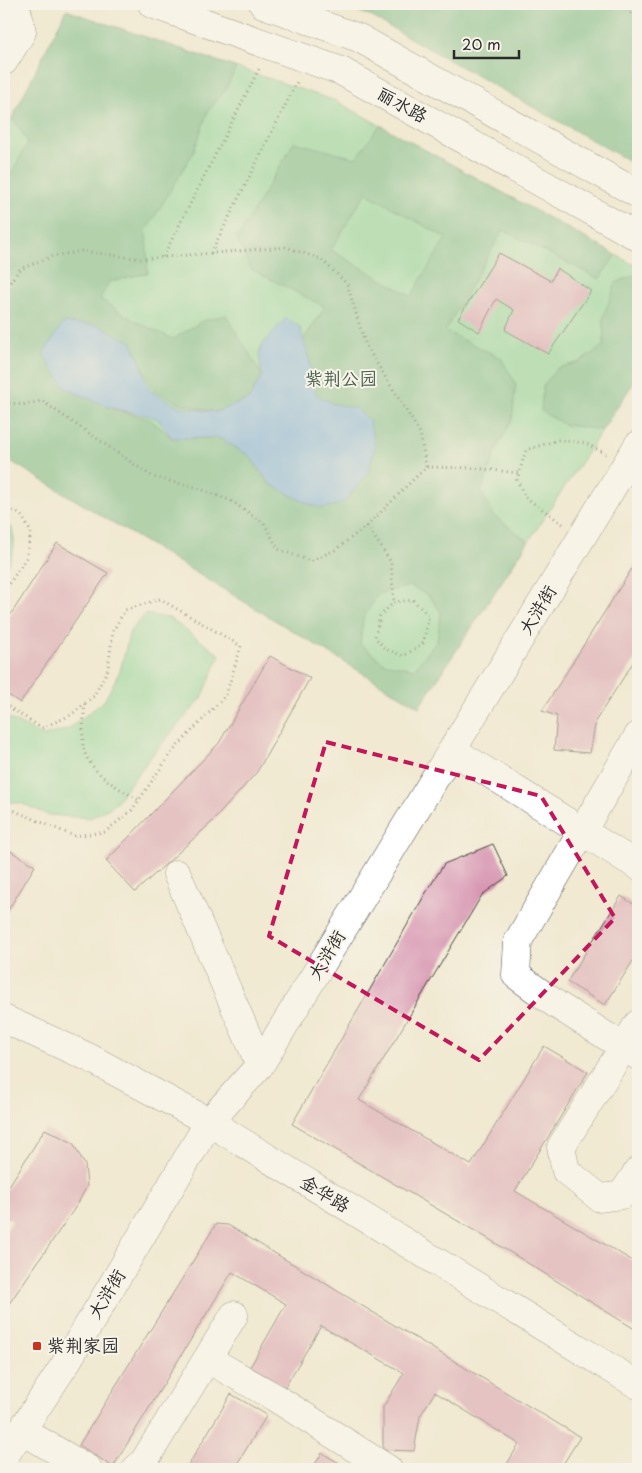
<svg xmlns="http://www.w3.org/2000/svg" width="642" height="1473" viewBox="0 0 642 1473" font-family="'Playpen Sans','LXGW WenKai TC',sans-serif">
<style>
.green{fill:#80d396;stroke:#567f60}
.forest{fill:#68b57f;stroke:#4a7055;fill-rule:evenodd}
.water{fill:#70aae0;stroke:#4e6a86}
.building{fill:#d794b1}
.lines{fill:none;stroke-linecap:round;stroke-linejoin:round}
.minor-casing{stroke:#494844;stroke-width:29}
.major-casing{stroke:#494844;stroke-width:29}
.path{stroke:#494844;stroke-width:3;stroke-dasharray:1 4;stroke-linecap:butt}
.minor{stroke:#fff;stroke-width:28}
.major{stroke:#fff;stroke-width:28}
.marked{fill:none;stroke:#c2185b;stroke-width:4;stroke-dasharray:10 6;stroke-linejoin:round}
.poi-dot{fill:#c8321e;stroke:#f7f3e8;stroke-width:2}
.labels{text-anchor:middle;stroke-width:4;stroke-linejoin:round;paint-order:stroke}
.street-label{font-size:18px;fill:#2b2b2b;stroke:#f7f3e8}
.park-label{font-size:18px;fill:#445d4b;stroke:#f7f3e8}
.poi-label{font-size:18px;fill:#2b2b2b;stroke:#f7f3e8;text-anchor:start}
</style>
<rect width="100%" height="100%" fill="#f7f3e8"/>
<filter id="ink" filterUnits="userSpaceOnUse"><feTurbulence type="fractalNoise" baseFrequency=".02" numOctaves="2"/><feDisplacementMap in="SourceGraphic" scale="10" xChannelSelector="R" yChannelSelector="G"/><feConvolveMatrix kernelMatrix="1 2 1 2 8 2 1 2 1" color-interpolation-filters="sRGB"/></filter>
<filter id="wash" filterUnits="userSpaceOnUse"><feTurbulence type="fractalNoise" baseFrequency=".0096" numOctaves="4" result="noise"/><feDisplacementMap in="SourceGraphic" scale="20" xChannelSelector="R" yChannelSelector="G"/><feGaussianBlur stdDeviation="1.12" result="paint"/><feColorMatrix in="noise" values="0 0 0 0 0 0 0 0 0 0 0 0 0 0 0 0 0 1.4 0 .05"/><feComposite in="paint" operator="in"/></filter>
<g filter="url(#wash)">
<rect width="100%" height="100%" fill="#f1e9d2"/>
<path class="green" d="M66 10 336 101 638 267V376L419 707 4 457V132L17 110Z
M4 523 12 528C17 546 13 555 4 571Z
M146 614 169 618 220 655 202 698 153 754 113 806 90 818 48 815 23 804 4 801V716L44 736 68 729 104 701 120 671 130 631Z"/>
<path class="forest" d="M340 4H633L638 8V166L372 17Z
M66 10 236 68 225 91 208 111 193 153 146 231 148 273 109 282 100 299 135 321 173 339 202 321 226 315 262 375 249 399 216 412 179 403 153 389 131 342 111 408 151 420 172 438H219L250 456 292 387 297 349 325 307 251 269 237 239 294 142 356 158 380 125 616 255 599 279 503 230 445 331 501 358 516 384 512 420 498 446 481 491 494 516 528 541 419 707 4 457V188L28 142 12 118ZM366 193 446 238 411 296 331 250ZM410 586 429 596 441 612 437 641 414 669 384 663 360 644 363 619 378 594Z
M638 273V376L602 430 565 425 541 411 543 386 557 368 580 362 604 345 603 317 616 283Z"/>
<path class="water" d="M286 318 300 327 310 363 311 384 318 396 334 404 355 408 369 420 375 446 368 473 344 502 333 506 320 508 304 502 270 484 250 456 219 438H172L157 418 111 408 65 388 43 354 63 323 98 325 131 342 141 364 149 390 180 407 216 412 249 399 262 375 259 354 262 345Z"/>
<g id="blocks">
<path class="building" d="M499 253 551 281 557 268 591 291 548 354 505 330 514 310 496 299 479 332 458 319Z
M57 543 108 573 20 703 4 692V625Z
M638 559V655L596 720 590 753 554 750 557 716 542 711Z
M270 656 310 678 257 772 212 822 135 892 106 861 219 743Z
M493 844 508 876 482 895 359 1100 471 1165 544 1046 588 1072 515 1191 638 1264V1331L487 1238 292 1124 427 891 444 864Z
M4 847 35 866 4 917Z
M621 896 638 907V953L605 1005 567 982Z
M45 1129 73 1143 85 1165 87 1186 77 1205 4 1311V1234L12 1221 4 1216V1194Z
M216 1224 228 1225 580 1437 560 1469H504L519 1444 435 1392 420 1416 414 1451 383 1450V1407L404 1373 321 1326 285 1387 250 1367 286 1304 232 1272 113 1467 79 1445Z
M231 1394 267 1415 234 1469H186Z
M322 1453 350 1469H312Z"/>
</g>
</g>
<g filter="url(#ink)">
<use href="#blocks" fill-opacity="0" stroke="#494844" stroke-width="1"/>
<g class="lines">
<g class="minor-casing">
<path id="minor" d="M4 11 18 14 22 32 4 61
M638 736 518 941 516 975 557 1005 638 1056
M452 750 638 866
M177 874 260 1065
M4 1019 88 1057 209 1122 638 1385
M638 1024 561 1147 566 1171 600 1198 622 1195 638 1171
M208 1359 274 1397 388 1469
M21 1430 88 1469
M4 1457 66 1363 209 1122 260 1065 638 445
M136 1469 143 1463 234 1315"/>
</g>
<g class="major-casing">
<path id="major" d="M152 4 341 71 638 237
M263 4 359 38 638 194"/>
</g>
<path class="path" d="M618 4 638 18
M211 253 298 80
M163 257 260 67
M4 290 20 269 53 256 82 251 141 259 286 247 321 259 347 284 366 346 420 433 426 467
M4 402 22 405 42 401 153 477 198 488 231 501 264 523 278 549 310 561 335 550 367 526 426 467 474 468 519 473
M4 506 21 515 31 532 26 558 4 592
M563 524 525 497 517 480 526 450 558 440 585 443 606 454
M367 526 391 562 394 602
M413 600 429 616 423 643 404 656 385 649 375 637 380 616 394 602Z
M4 704 42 728 71 715 94 696 108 669 113 631 125 610 160 599 241 646 226 695 172 752 132 810 105 832 74 836 15 811 4 812
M85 704C84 714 81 743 84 751 93 775 118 788 139 800
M4 1132 6 1136 4 1144"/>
<use href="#minor" class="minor"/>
<use href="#major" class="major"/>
</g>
</g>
<path d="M0 0H642V1473H0ZM326 742 541 796 615 918 479 1060 269 936Z" fill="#f1e9d2" fill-opacity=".55" fill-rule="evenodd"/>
<path class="marked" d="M326 742 541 796 615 918 479 1060 269 936Z"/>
<rect class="poi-dot" x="32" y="1341" width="10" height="10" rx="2.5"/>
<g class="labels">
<g class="street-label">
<text transform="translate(402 105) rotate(29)" y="6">丽水路</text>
<text transform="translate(538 610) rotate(-59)" y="6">大浒街</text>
<text transform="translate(327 955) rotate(-59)" y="6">大浒街</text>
<text transform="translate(325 1194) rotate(31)" y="6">金华路</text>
<text transform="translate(107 1294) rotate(-59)" y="6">大浒街</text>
</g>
<g class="park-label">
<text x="341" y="385">紫荆公园</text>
</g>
<g class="poi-label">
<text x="47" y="1352">紫荆家园</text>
</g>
</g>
<rect width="642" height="1473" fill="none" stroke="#f7f3e8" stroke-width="20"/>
<path d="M454 50v8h65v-8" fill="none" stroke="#2b2b2b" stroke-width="2.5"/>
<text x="462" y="50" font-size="15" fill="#2b2b2b" stroke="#f7f3e8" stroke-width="4" paint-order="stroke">20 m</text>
</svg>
